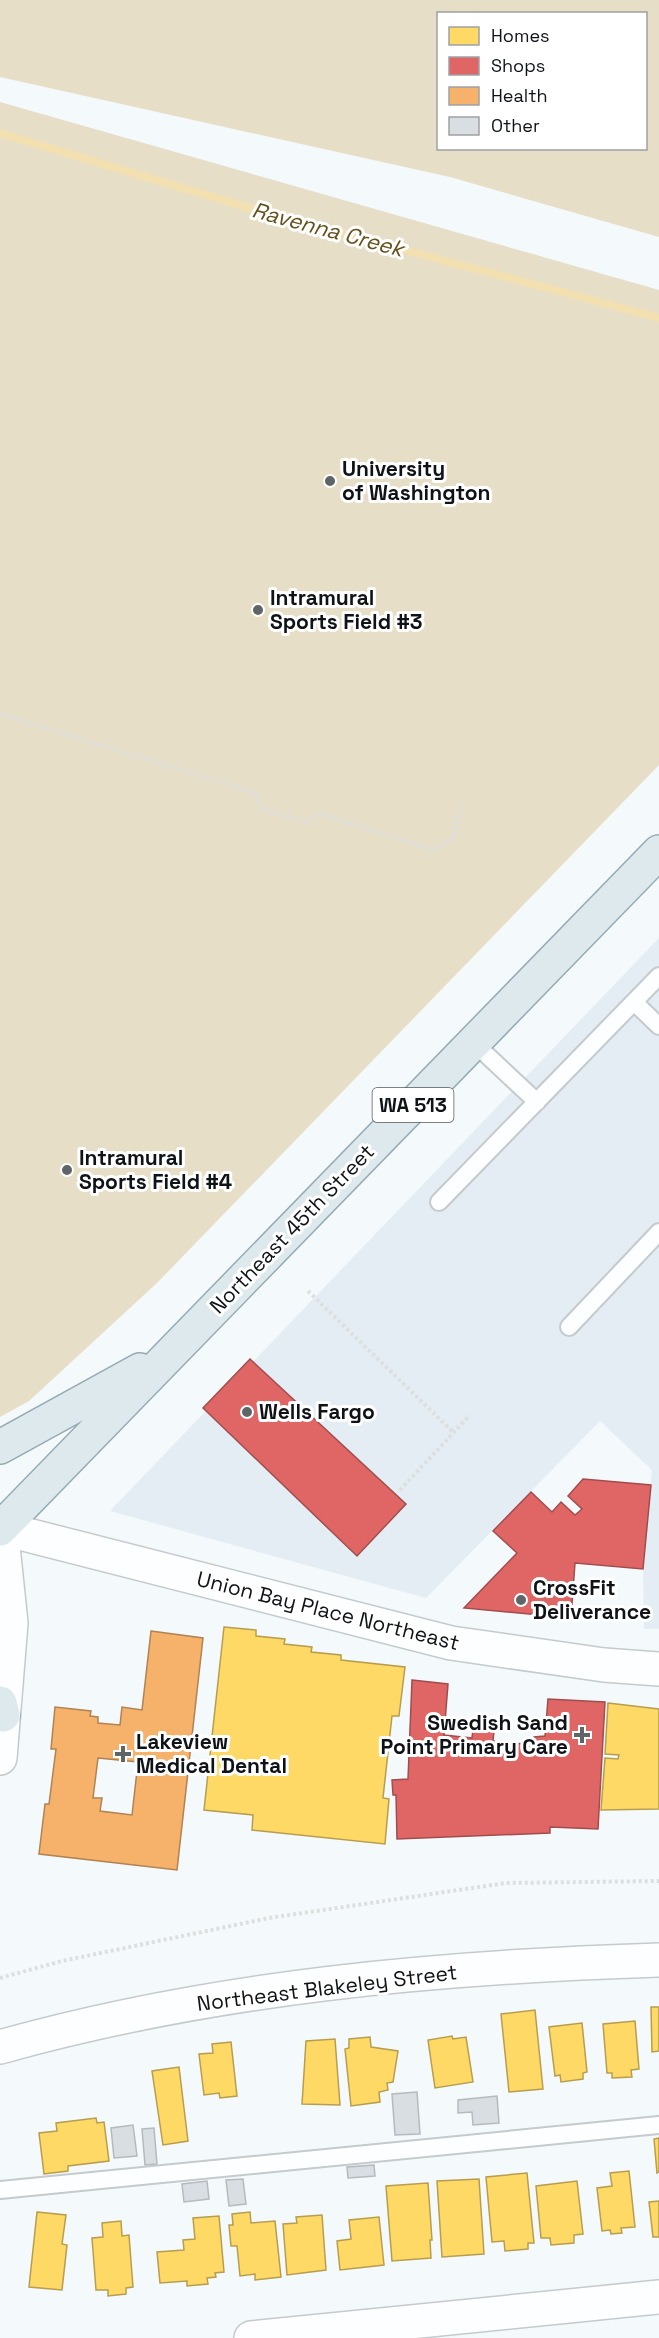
<svg xmlns="http://www.w3.org/2000/svg" width="659" height="2338" viewBox="0 0 659 2338" font-family="'Space Grotesk',sans-serif">
<style>
.built{fill:#e3edf3}
.green{fill:#e6dec6;fill-rule:evenodd}
.homes{fill:#ffd966;stroke:#b79e4e;stroke-width:1.5}
.shops{fill:#e06666;stroke:#a14d4e;stroke-width:1.5}
.health{fill:#f6b26b;stroke:#b18252;stroke-width:1.5;fill-rule:evenodd}
.lines{fill:none;stroke-linecap:round;stroke-linejoin:round}
.stream{stroke:#f3e0b0;stroke-width:8}
.building{fill:#d8dee1;stroke:#b6babd;stroke-width:1.5}
.lane-casing{stroke:#c5cacd;stroke-width:20}
.street-casing{stroke:#c5cacd;stroke-width:36}
.secondary-casing{stroke:#c5cacd;stroke-width:36}
.primary-casing{stroke:#95aab4;stroke-width:36}
.path{stroke:#dddfdf;stroke-width:4;stroke-dasharray:3 3;stroke-linecap:butt}
.lane{stroke:#fdfeff;stroke-width:16}
.street{stroke:#fdfeff;stroke-width:33}
.secondary{stroke:#fdfeff;stroke-width:33}
.primary{stroke:#dee9ee;stroke-width:33}
.poi-dot{fill:#5f6467;stroke:#fff;stroke-width:2}
.labels{text-anchor:middle;stroke-width:6;stroke-linejoin:round;paint-order:stroke}
.shield{fill:#fff;stroke:#575a5d;stroke-width:1.5}
.shield-label{font-size:20px;font-weight:bold;fill:#0f1317}
.poi-label{font-size:21px;font-weight:bold;fill:#0f1317;stroke:#fff;text-anchor:start}
.street-label{font-size:21px;fill:#0f1317;stroke:#fff}
.water-label{font-size:22px;font-style:italic;fill:#63501a;stroke:#fff}
</style>
<rect width="100%" height="100%" fill="#f4f9fc"/>
<path class="built" d="M659 938V1629H644L643 1569 652 1470 600 1421 426 1598 110 1511Z"/>
<path class="green" d="M0 0H659V237L450 177 0 77ZM438 14H646V148H438Z
M0 102 659 290V765L157 1283 29 1401 0 1417Z"/>
<path class="homes" d="M224 1627 256 1630V1636L285 1639 284 1644 312 1647 311 1652 341 1655V1660L405 1667 399 1716H392L383 1798 389 1799 385 1844 252 1830 253 1815 204 1810Z
M608 1703 659 1709V1809L601 1810 605 1758 618 1759 619 1755 605 1754Z
M651 2007H659V2051L652 2052Z
M535 2010 543 2089 509 2092 501 2014Z
M635 2021 639 2069 631 2070 632 2077 612 2078V2073H607L603 2024Z
M582 2023 587 2072 583 2073V2079L561 2082 560 2075 555 2076 549 2027Z
M452 2036 453 2039 466 2037 473 2082 435 2088 428 2040Z
M370 2037 371 2047 398 2051 393 2082 387 2083 388 2090 379 2092 380 2102 351 2106 345 2049 349 2048V2039Z
M335 2039 340 2105 302 2104 306 2041Z
M231 2042 237 2096 220 2098 219 2093 204 2095 199 2054 213 2053 212 2044Z
M179 2067 188 2141 163 2145 152 2071Z
M96 2118 97 2123 104 2122 109 2161 68 2166V2171L44 2174 39 2133 57 2131 56 2123Z
M659 2138V2172L657 2173 654 2139Z
M629 2171 635 2227 621 2228 622 2233 611 2234 610 2230 602 2231 597 2188 612 2186 610 2173Z
M527 2173 534 2243H528V2249L505 2251 504 2241 492 2242 486 2177Z
M479 2179 484 2254 442 2257 437 2181Z
M577 2181 583 2234 574 2235V2243L551 2245 550 2238H541L536 2186Z
M428 2183 432 2240H430L431 2258 392 2261 386 2186Z
M659 2201V2237H653L649 2202Z
M37 2212 66 2215 62 2244 67 2245 62 2290 29 2287Z
M250 2212 251 2223 275 2221 281 2277 255 2280V2274L240 2276 237 2246H231L229 2225H233L232 2214Z
M322 2215 326 2270 287 2275 283 2224 297 2223 296 2217Z
M219 2216 224 2272 215 2273 216 2277 207 2278 208 2284 187 2286V2281L160 2283 157 2252 184 2250 183 2240 195 2239 193 2218Z
M379 2217 384 2265 340 2270 337 2241 351 2239 349 2220Z
M121 2221 122 2236 129 2235 133 2287 126 2288V2294L108 2296V2290H96L92 2238 103 2237 102 2223Z"/>
<path class="shops" d="M250 1359 406 1504 357 1556 203 1408Z
M583 1479 651 1485 643 1569 575 1563 571 1618 464 1608 517 1553 493 1531 531 1492 552 1512 561 1502 575 1515 582 1509 568 1496Z
M412 1680 448 1684 444 1735 472 1738 474 1720 495 1722 493 1741 534 1745V1737L545 1736 548 1699 605 1702 598 1829 550 1827V1833L397 1839 396 1795H393L392 1780 408 1779Z"/>
<path class="health" d="M151 1631 203 1638 177 1870 39 1854 45 1804H49L56 1749H51L55 1707 91 1711 90 1716 98 1717V1723L120 1725 122 1707 142 1710ZM98 1758 138 1762 132 1815 100 1811 102 1798H93Z"/>
<g class="lines">
<path class="stream" d="M0 133 266 213 659 318"/>
</g>
<path class="building" d="M417 2092 420 2134 395 2135 392 2094Z
M497 2096 499 2123 473 2125 472 2112 458 2113V2100Z
M133 2125 137 2156 114 2158 111 2128Z
M154 2128 157 2164 145 2165 142 2129Z
M374 2165 375 2176 348 2178 347 2167Z
M243 2179 246 2204 229 2206 226 2180Z
M207 2181 209 2199 184 2202 182 2184Z"/>
<g class="lines">
<g class="lane-casing">
<path id="lane" d="M634 1002 659 1026
M474 1043 537 1102
M439 1202 659 976
M569 1327 659 1232
M0 2190 659 2125"/>
</g>
<g class="street-casing">
<path id="street" d="M0 2047C214 1987 438 1967 659 1960
M251 2338 659 2297"/>
</g>
<g class="secondary-casing">
<path id="secondary" d="M0 1528 451 1643 604 1665 659 1669
M0 1758 11 1623 1 1528"/>
</g>
<g class="primary-casing">
<path id="primary" d="M0 1447 140 1370
M0 1529 659 852
M0 1703 3 1715"/>
</g>
<path class="path" d="M0 714 256 793 260 808 305 822 320 814 434 850 453 838 462 803
M308 1291 454 1433
M400 1490 470 1415
M0 1978 62 1961 269 1918 506 1883 659 1881"/>
<use href="#lane" class="lane"/>
<use href="#street" class="street"/>
<use href="#secondary" class="secondary"/>
<use href="#primary" class="primary"/>
</g>
<g class="poi-dot">
<circle cx="330" cy="481" r="6"/>
<circle cx="258" cy="610" r="6"/>
<circle cx="67" cy="1170" r="6"/>
<circle cx="247" cy="1412" r="6"/>
<circle cx="521" cy="1600" r="6"/>
<path d="M579 1726h6v6h6v6h-6v6h-6v-6h-6v-6h6z"/>
<path d="M120 1745h6v6h6v6h-6v6h-6v-6h-6v-6h6z"/>
</g>
<g class="labels">
<rect class="shield" x="372.5" y="1088" width="81" height="34" rx="4.5"/>
<g class="shield-label">
<text x="413" y="1112">WA 513</text>
</g>
<g class="poi-label">
<text x="342" y="476">University<tspan x="342" dy="24">of Washington</tspan></text>
<text x="270" y="605">Intramural<tspan x="270" dy="24">Sports Field #3</tspan></text>
<text x="79" y="1165">Intramural<tspan x="79" dy="24">Sports Field #4</tspan></text>
<text x="259" y="1419">Wells Fargo</text>
<text x="533" y="1595">CrossFit<tspan x="533" dy="24">Deliverance</tspan></text>
<text x="568" y="1730" text-anchor="end">Swedish Sand<tspan x="568" dy="24">Point Primary Care</tspan></text>
<text x="136" y="1749">Lakeview<tspan x="136" dy="24">Medical Dental</tspan></text>
</g>
<g class="street-label">
<text transform="translate(292 1229) rotate(-46)" y="7">Northeast 45th Street</text>
<text transform="translate(328 1611) rotate(14)" y="7">Union Bay Place Northeast</text>
<text transform="translate(327 1988) rotate(-7)" y="7">Northeast Blakeley Street</text>
</g>
<g class="water-label">
<text transform="translate(328 229) rotate(15)" y="8">Ravenna Creek</text>
</g>
</g>
<rect x="437" y="12" width="210" height="138" fill="#ffffff" stroke="#9fa1a2" stroke-width="1.5"/>
<rect x="449" y="27" width="30" height="18" fill="#ffd966" stroke="#9fa1a2" stroke-width="1.5"/>
<text x="491" y="42" font-size="18" fill="#0f1317">Homes</text>
<rect x="449" y="57" width="30" height="18" fill="#e06666" stroke="#9fa1a2" stroke-width="1.5"/>
<text x="491" y="72" font-size="18" fill="#0f1317">Shops</text>
<rect x="449" y="87" width="30" height="18" fill="#f6b26b" stroke="#9fa1a2" stroke-width="1.5"/>
<text x="491" y="102" font-size="18" fill="#0f1317">Health</text>
<rect x="449" y="117" width="30" height="18" fill="#d8dee1" stroke="#9fa1a2" stroke-width="1.5"/>
<text x="491" y="132" font-size="18" fill="#0f1317">Other</text>
</svg>
